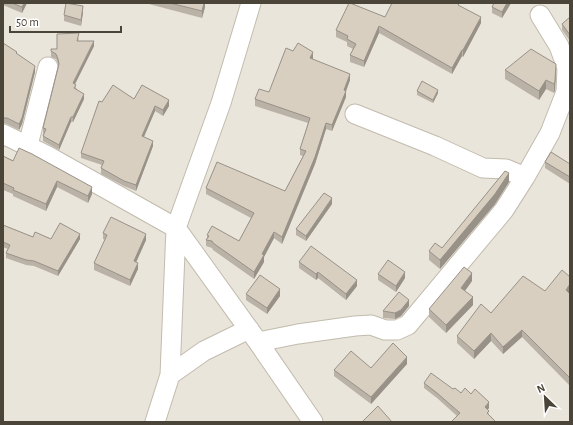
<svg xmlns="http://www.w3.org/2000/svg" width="573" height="425" viewBox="0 0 573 425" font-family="'Alegreya Sans',sans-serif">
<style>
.residential{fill:#eae5da}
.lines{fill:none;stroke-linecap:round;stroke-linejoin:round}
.minor-casing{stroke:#c2bbae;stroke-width:21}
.minor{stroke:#fff;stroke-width:19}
.wall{fill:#bab2a6}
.shaded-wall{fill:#979187}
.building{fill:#d8cfc1;stroke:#979187}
</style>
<rect width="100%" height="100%" fill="#f6f3ec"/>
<path class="residential" d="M3 3H570V422H3Z"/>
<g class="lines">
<g class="minor-casing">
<path id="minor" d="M355 114 435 146 483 168 506 169 525 177
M3 134 46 155 176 228 258 342 313 422
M28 145 48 67
M258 342 298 334 355 326 371 325 385 330H397L408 325 504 210 525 177 550 133 566 92 567 68 559 46 540 15
M170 375 204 351 249 329
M155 422 170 375 176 228 221 103 251 3"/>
</g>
<use href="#minor" class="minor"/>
</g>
<path class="wall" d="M3 3H27L22 13 3 5Z
M145 3H205V7L202 18Z
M511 3 502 18 492 13V7Z
M459 6 481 23 463 57 462 56 452 74 379 33 364 67 350 62V55L353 49 347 46V42L336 37V30L385 17Z
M83 12 81 26 64 21V15Z
M570 17V41L562 30V24Z
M79 38 78 41 94 46 75 84 76 88 84 99 73 122H71L59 150 43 141V136L44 133H43V128L58 65V64L56 59 51 57V49H57Z
M3 43 17 54 35 72 22 124 19 130 7 124 3 123Z
M313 59 350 80 346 91V97L332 131 326 129 315 164 282 244 274 238 264 257V262L254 279 213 250 212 248 206 246V240L207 238V235L239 241 251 218 206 194V188L285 191 303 156 300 155V149L308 123 255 106V99L269 92Z
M505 70 556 73 555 90 554 93 546 89 539 100 505 79Z
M417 91 438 93 433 103 417 95Z
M134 99 169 106 163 116 155 111 144 137 153 146 136 191 124 186 101 174V168L102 165 81 158V153L102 102Z
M3 156 92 194 88 203 57 187 46 211 13 196V194L3 190Z
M545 162 570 164V184L545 168Z
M509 182 495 204 440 269 429 260V251L442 248Z
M332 204 306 241 296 235V229Z
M3 225 33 237 51 239H80L58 276 34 266 26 265 6 258V253L8 249 3 247Z
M103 233 146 240 136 262 138 269 130 286 94 270V263L105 240 103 239Z
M299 262 357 286 346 300 318 278 316 280 299 268Z
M378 274 405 278 396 292 378 280Z
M472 281 465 291 473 305 446 333 429 317V309Z
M545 291 569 293 570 294V386L522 337 503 354 491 341 474 359 457 343V336L491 313Z
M246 294 280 296 267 314 246 300Z
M409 306 401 316 395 319 383 318V311Z
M407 364 371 404 334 376V370L371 368Z
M424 383 453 389 461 393 471 394 489 408 488 409 489 416 496 422 457 416 437 398 424 388Z"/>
<path class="shaded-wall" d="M24 3H27L22 13V7Z
M204 3H205V7L202 18V11Z
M507 3H511L502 18V12Z
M83 6V12L81 26V20Z
M481 17V23L463 57V50Z
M379 26V33L364 67V61Z
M94 41V46L73 88V83Z
M462 50V56L452 74V68Z
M313 52V59L310 65V58Z
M556 64 555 90 554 93V84Z
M35 66V72L22 124 19 130V124Z
M350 74V80L346 91V97L332 131V125L344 90Z
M546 80V89L539 100V91Z
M438 90V93L433 103V100Z
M84 94V99L73 122V117Z
M169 100V106L163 116V110Z
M155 106V111L142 141V136Z
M71 117V122L59 150V145Z
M326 123V129L315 164 282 244V237Z
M153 141V146L136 191V185Z
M509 173V182L495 204 440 269V260Z
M57 181V187L46 211V204Z
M92 187V194L88 203V196Z
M332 198V204L306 241V236Z
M274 232V238L264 257V262L254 279V272L262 254Z
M80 234V239L58 276V271Z
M146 234V240L134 267V261Z
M138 263V269L130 286V280Z
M318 272V278L316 280V274Z
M405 272V278L396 292V286Z
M472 273V281L461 296V288Z
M357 280V286L346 300V294Z
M570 284V291L566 297V290Z
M280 289V296L267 314V308Z
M473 297V305L446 333V325Z
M409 300V306L401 316 395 319V313Z
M522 330V337L503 354V347Z
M491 333V341L474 359V351Z
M407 357V364L371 404V397Z
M489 402V408L485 413V407Z"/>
<path class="building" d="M12 3H24L22 7Z
M66 3 83 6 81 20 64 15Z
M170 3H204L202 11Z
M349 3H350L385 17 392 3H459L458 5 481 17 463 50H462L452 68 379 26 364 61 350 55 356 44 347 39 348 36 336 30Z
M494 3H507L502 12 492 7Z
M570 17V35L562 24Z
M79 33 77 41H94L73 83 76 85 74 88 84 94 73 117H71L59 145 43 136 46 129 43 128 59 64 58 59 56 54 51 51V49H57V34Z
M3 43 17 52 16 53 35 66 22 118 19 124 7 118H3Z
M298 43 313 52 310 58 350 74 344 90 346 91 332 125 326 123 315 157 282 237 274 232 262 254 264 255 254 272 213 243 212 241 206 240 209 236 207 235 212 226 239 241 254 213 206 188 217 162 285 191 306 151 300 149 310 118 255 99 259 89 269 92 286 48 293 51Z
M531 49 556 64 555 81 554 84 546 80 539 91 505 70Z
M422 81 438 90 433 100 417 91Z
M113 85 134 99 142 85 169 100 163 110 155 106 142 136 153 141 136 185 124 181 101 168 104 161 81 153 99 101 102 102Z
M19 148 32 154 92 187 88 196 57 181 46 204 13 190 14 188 3 183V156L13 161Z
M551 152 570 164V177L545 162Z
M505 171 509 173 495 194 440 260 429 251 435 243 442 248Z
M324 193 332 198 306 236 296 229Z
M111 217 146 234 134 261 138 263 130 280 94 263 107 235 103 233Z
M60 223 80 234 58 271 34 261 26 260 6 253 10 245 3 242V225L33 237 35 232 51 239Z
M311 246 357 280 346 294 318 272 316 274 299 262Z
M388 260 405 272 396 286 378 274Z
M464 267 472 273 461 288 473 297 446 325 429 309Z
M562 270 570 277V284L566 290 570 294V378L522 330 503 347 491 333 474 351 457 336 481 304 491 313 523 276 545 291Z
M260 275 280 289 267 308 246 294Z
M399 292 409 300 401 310 395 313 383 311Z
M393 343 407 357 371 397 334 370 351 351 371 368Z
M431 373 453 389 455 388 461 393 465 388 471 394 475 389 489 402 485 407 489 411 487 413 496 422H451L460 413 437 393 424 383Z
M378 406 392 422H362Z"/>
<rect width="573" height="425" fill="none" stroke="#4b4439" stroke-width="8"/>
<g transform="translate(545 397) rotate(335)" stroke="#ffffff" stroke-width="3" paint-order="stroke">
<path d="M0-3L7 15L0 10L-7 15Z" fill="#4b4439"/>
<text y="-6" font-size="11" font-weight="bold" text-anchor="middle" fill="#4b4439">N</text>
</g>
<path d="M10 26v6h111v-6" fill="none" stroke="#4b4439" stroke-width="2"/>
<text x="16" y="26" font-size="12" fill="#4b4439" stroke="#ffffff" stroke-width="3" paint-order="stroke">50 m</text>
</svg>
